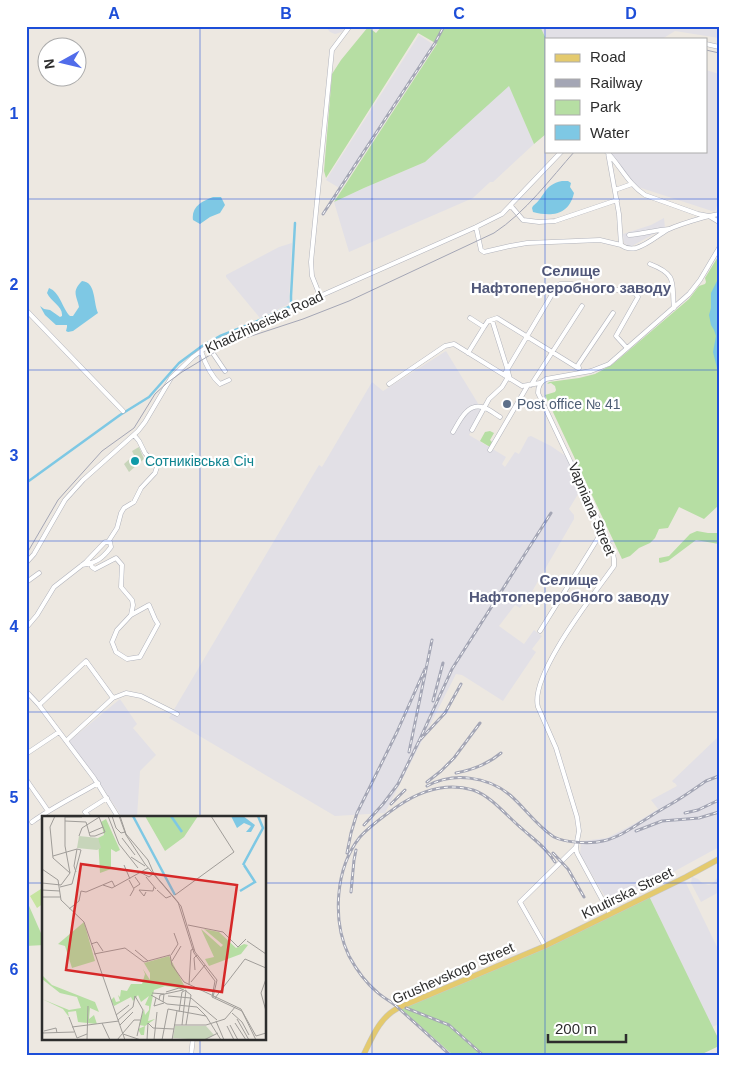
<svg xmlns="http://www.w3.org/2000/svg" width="745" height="1082" viewBox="0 0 745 1082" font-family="Arial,sans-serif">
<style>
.industrial{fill:#e2e0e6}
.green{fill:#b6dea3}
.cemetery{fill:#c7d5ba}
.pitch{fill:#c6e4a0}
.water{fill:#7ec8e4}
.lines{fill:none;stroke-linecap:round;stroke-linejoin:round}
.canal{stroke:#7ec8e4;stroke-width:2.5}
.minor-casing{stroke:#b1b3bc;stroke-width:5}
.major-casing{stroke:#c8c8c8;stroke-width:6}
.minor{stroke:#fff;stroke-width:4}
.major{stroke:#e4ca6e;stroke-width:5}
.tram{stroke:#a4a6b5;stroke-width:1}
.rail-casing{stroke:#a4a6b5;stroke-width:3}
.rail{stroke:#fff;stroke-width:1;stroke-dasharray:4;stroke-linecap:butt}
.grid{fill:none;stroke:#1d4ed8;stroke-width:1;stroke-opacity:0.55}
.service-dot{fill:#5c6f8a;stroke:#fff;stroke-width:2}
.culture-dot{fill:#0f9aa8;stroke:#fff;stroke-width:2}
.labels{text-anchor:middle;stroke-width:4.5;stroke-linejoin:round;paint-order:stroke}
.street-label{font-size:14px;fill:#2d2d2d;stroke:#fff}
.service-label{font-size:14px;fill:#4e5e75;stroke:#fff;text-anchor:start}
.culture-label{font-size:14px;fill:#0d838f;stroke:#fff;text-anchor:start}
.neighbourhood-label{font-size:15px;font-weight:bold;fill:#51587a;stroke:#fff}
.inset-river{fill:none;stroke:#7ec8e4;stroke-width:2.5}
.inset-road{fill:none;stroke:#a09d99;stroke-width:1}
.view{fill:#d62828;fill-opacity:0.15;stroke:#d62828;stroke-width:2.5}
.inset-edge{fill:none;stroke:#2d2d2d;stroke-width:2.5}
.neatline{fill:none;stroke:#1d4ed8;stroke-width:2}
.grid-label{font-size:16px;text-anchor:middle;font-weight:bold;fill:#1d4ed8}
</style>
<rect width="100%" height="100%" fill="#ede8e1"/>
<path class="industrial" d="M325 26H346L342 32 335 34 330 32Z
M540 26H719V38L675 31 662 39H546Z
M419 35 434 45 341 189 326 180Z
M706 70 719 74V199L715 212 635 186V184L608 151H706Z
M509 85 534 144 493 182H490L473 198 349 252 334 202 364 188 425 162Z
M664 218 665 228 630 247 624 243 623 234 651 225Z
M292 243 289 304 260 318 226 277V275L279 247Z
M446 351 482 410 469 435 506 457 502 464 505 467 515 452 519 454 528 437 531 436 551 446 567 457 581 489 569 509 574 515V519L530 595 520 608 515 605 499 626 524 644 534 630 542 636 532 649 536 652 503 701 462 675 456 674 385 813 335 816 169 718 319 465 322 467 372 382 383 391Z
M120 699 137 724 133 728 156 755 140 771 137 817H122L99 782 68 742Z
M719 736V847L664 877 651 882 609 903 580 855 581 841 607 838 634 824 658 809 651 800 677 786 675 783H674L672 781Z
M719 868V892L701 902 691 883 692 877 698 879 702 883 709 885 713 883 717 878Z
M684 879 719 951V1024L712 1027 649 896Z"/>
<path class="green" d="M382 26H540L546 39V134L534 144 509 86 425 162 364 188 334 202 437 44 418 33 326 178 324 171 332 74 341 60 368 27 376 33Z
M719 255V505L704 519 679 507 668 528 659 529 655 538 650 543 639 548 630 556 622 559 545 395 555 392 556 390 555 386 551 383 547 384 549 382 579 378 595 374 613 364 689 299 699 286 705 284 706 282 705 278Z
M490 431 494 433 490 440 492 442 490 447 480 441 485 432Z
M697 531 708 533H719V544L696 540 668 561 660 563 659 562V558L669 556 690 534Z
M649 896 719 1040V1046L698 1056H454L400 1008 527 954Z
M26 899 44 940V945L26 946Z"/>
<path class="cemetery" d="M139 447 144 459 129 472 124 464 134 455 132 451Z"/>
<path class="pitch" d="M571 397 574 407 555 410 554 400Z
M44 887V903L37 908 30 896Z"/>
<path class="water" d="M562 181H568L571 183 570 187 574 193C569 215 552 217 533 212L532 208 533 206C546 196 543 185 562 181Z
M213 197H221L225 205 220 213 210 217 200 224 193 220C191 207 202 201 213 197Z
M719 277V373L717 368 713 352 716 336 714 330 711 325 709 315 711 308V293Z
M82 281C96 282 93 301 98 313L73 331 68 332 66 331 67 327V325H56L45 315 40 306 44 309 50 310 60 317 62 316C63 306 51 302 47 293L49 288C60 292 62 308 70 316H73L79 307C77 296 71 292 82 281Z"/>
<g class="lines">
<path class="canal" d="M26 483 120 415 149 397 179 363 202 346 220 336 253 323 291 306V296L295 223"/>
<g class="minor-casing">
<path id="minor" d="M706 44 719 47
M606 151C620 165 628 184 645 195L698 214 709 216 719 214
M608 153 619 214 621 245
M615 190 632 184
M511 206 523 220 539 222 555 221 617 200
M476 227 481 250 484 252 510 246 527 243 600 240 621 245C625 248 631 249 636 248 647 245 657 236 667 230 680 224 695 220 709 216L719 222
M629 235C643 234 655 230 669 229
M650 264C679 275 671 284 674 308
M600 287 635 293 638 297 616 336 627 348
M320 296 312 276 311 262 332 50 350 26
M26 310 123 411
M470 318 484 327
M492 320 507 368 510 379
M208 346 225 371
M201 351C205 363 211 376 220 384L229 380
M468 353 484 327 488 321 497 318 578 368
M579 368 578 365 613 313
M504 375 557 286 560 284H572
M389 384 445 346 454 344 522 386 540 383
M531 385 582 306
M472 430 489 399 502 387 508 377
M453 432C459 422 467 403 482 407 488 408 495 414 500 417
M490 450 528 385
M108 542 117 528 121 513 124 508 134 502 141 488 155 473 157 467 145 453 139 441 134 435
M26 563 34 554 65 500 83 480 138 431 145 422 171 378 193 357 208 346 229 336 290 311 320 296 476 227 502 214 562 151
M91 564 92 567 95 569 116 558 122 565 121 587 132 600 133 605 131 615 117 630 112 642 116 652 127 659 140 657 158 624 155 619 149 605 131 615
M26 578 28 581 39 573
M26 628 37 615 54 587 86 562 105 542H110L111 547C102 559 96 563 82 565
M540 631 603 530
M26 691 39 705 94 778 118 817
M39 705 86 661 113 698
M66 741 113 698 126 693 141 696 177 714
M26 754 59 732
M26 779C33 790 41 800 48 811
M89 817 85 812 107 798
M32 822C53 807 76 796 98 783
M610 914 577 853 576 847 579 831 577 817 556 748 538 707C529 675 595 593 614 566V559L613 554 603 530 538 393C538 386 540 382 546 379L591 371 609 364 689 294 700 280 719 248
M545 946 520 902 576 847
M191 1056 193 1038"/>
</g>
<g class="major-casing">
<path id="major" d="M363 1056C372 1038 379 1018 398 1008L545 946 686 877 719 859"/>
</g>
<use href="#minor" class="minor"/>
<use href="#major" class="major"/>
<path class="tram" d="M706 50 719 53
M26 555 58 500 66 491 102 451 134 428 155 394 167 383 182 372 230 343 303 319 349 301 494 233C526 212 550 179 575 151"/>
<g class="rail-casing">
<path id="rail" d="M323 214 435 43 444 26
M433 701 443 663
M419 741 452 669 551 513
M409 752 432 640
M456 773C472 770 488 764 501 753
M427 782 441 771 454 758 480 723
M427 786C453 772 487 776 510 795 525 808 537 826 554 837 566 843 591 844 603 841 621 837 636 825 651 816 657 812 664 808 671 804 683 797 694 789 706 781L719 776
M391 804 405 790
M685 813 698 810 719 800
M364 825 383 804 398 784 419 741 445 713 461 684
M636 831 662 821 699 818 719 812
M347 853 351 833 357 813 397 732 425 669
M553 853 568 869 584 897
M351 892 354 860 356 850
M406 1008 449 1025 484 1056
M451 1056C433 1039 414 1022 395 1005 389 1000 382 997 377 992 365 982 356 969 349 956 332 921 335 868 360 837 371 825 384 816 398 806 420 791 446 782 473 790 491 796 506 815 520 827 532 838 546 847 555 862"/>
</g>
<use href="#rail" class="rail"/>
</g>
<path class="grid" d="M200 26V817M372 26V1056M545 26V1056M26 199H719M26 370H719M26 541H719M26 712H719M26 883H44M265 883H719M200 1038V1056"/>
<circle class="service-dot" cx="507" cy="404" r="5"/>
<circle class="culture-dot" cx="135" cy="461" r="5"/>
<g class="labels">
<g class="street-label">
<text transform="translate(264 322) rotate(-25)" y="5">Khadzhibeiska Road</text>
<text transform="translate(592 509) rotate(67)" y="5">Vapniana Street</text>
<text transform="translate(627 893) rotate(-26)" y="5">Khutirska Street</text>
<text transform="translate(453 973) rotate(-24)" y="5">Grushevskogo Street</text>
</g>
<g class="service-label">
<text x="517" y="409">Post office № 41</text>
</g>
<g class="culture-label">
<text x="145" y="466">Сотниківська Січ</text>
</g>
<g class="neighbourhood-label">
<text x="571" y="276">Селище<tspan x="571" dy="17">Нафтопереробного заводу</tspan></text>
<text x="569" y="585">Селище<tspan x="569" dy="17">Нафтопереробного заводу</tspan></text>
</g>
</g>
<g transform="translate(42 816)">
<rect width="224" height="224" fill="#ede8e1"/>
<path d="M103 0H156L142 21 123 35ZM64 3 78 34 74 36 69 33V53L58 57 56 22 62 19 59 6ZM42 106 53 145 30 152 23 130 16 128ZM159 113 179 131 181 129 162 113 177 116 194 132 202 128 206 129 199 138 167 150 163 143 172 141ZM127 140 144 173 123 170 112 174 106 205 113 203 103 210 102 219H99L96 213 103 210 97 209 102 193 103 199 107 194V190L103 189 107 180 99 186 96 179 91 185 89 181 72 190 69 184 72 181 74 186 78 185 76 179 78 181 79 174 85 175 89 168H100L103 158 101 153 108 164V157L102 147ZM0 159 10 169 53 186 57 196 48 192 47 203 52 199 55 208 36 206 34 195 26 196 27 201 21 193 0 183 27 194 39 192 35 181 18 177 0 163Z" fill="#b6dea3"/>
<path d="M37 20 56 22 59 32 55 34 35 32ZM133 210H164L172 219 162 224 131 222Z" fill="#c7d5ba"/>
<path d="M189 0H201L213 9 209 16H204L209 10 202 7 195 12Z" fill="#7ec8e4"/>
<path class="inset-river" d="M91 0 133 79M129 0 140 16M201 49 221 12 216 0M198 75 213 66 202 49"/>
<path class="inset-road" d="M13 0 8 11 11 42 28 57M66 0 77 28 96 52M70 0 74 12 79 17 83 16M77 0 84 19 103 48 139 90 153 136 175 164 171 181M78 0 84 18 106 44 112 58 136 86 152 137 173 165 170 181 200 195 214 220 224 217M23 1H40M23 5 44 6M44 6 48 20H53L63 16 57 1M47 17 61 11M37 20 40 12 59 0M0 21V46M80 22 93 39M11 40 35 33 32 50 34 56M89 41 103 50M82 49 88 63M0 53 16 64 19 84 42 106 83 224M98 56 107 61 111 58M104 61 114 73M87 64 92 73 88 80M0 67 19 69 28 57 23 30V0M61 69 70 72 106 52M18 71 30 68 39 34 35 33M92 72 98 68 93 61M0 74 18 75M115 74 124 82 129 80M104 76 102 80 97 74 111 75 112 71M133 79 192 36 169 0M0 81H18M27 93 37 85 39 75 44 76 70 65 73 71M146 109 181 116 196 131 204 123M205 125 224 138M49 128 55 126 61 135M93 134 106 145M52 138 83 132 102 146 128 139 130 149 142 166 199 193 214 224M129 139 136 128 132 117M130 145 139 130M153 154 152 142 155 139M224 163 219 177 224 195M149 166 163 149M147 169 149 134 152 133M124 176 137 172 142 174M110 177 122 178 121 186M109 179 125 188 155 191 164 200M93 180 101 194 95 220M126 180 149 182 175 204M114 182 112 190 122 187M173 182 203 143 224 152M117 184 118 179 141 174M126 193 164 200 179 224M137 196 140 176 144 174 140 209M190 197 200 206 207 219M74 199 87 189M27 201 35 222 45 218M195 203 207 224M76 204 91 191 93 180M174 205 182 224M60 207 68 224M106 207 111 212 132 213M193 207 204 224M78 209 91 196M132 209H164L183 203 194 190M144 209 149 179 144 175M188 209 196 224M185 210 192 224M30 211 77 205M2 215 14 212 15 217M0 217 32 216M81 218 99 224M45 224 46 190M75 224 92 204H98M105 224 106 207M112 224 115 196M120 224 126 193M130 224 135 195M162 224 176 217"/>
<path class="view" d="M39 48 195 69 180 176 24 154Z"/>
<rect width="224" height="224" class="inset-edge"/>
</g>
<rect width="745" height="1082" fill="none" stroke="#ffffff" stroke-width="55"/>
<rect x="545" y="38" width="162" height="115" fill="#ffffff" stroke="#ababab"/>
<rect x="555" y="54" width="25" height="8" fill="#e4ca6e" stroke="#ababab"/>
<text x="590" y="62" font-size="15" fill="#2d2d2d">Road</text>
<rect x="555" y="79" width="25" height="8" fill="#a4a6b5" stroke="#ababab"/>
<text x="590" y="88" font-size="15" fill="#2d2d2d">Railway</text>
<rect x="555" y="100" width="25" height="15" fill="#b6dea3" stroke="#ababab"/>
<text x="590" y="112" font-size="15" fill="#2d2d2d">Park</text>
<rect x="555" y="125" width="25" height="15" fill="#7ec8e4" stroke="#ababab"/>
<text x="590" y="138" font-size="15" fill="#2d2d2d">Water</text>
<g transform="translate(62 62) rotate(262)"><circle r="24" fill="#ffffff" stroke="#ababab"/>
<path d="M0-4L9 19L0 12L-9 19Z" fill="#516cea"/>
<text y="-8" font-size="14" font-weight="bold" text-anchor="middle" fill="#2d2d2d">N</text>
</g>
<path d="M548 1034v8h78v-8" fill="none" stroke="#2d2d2d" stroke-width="2.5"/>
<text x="555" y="1034" font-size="15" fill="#2d2d2d" stroke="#ffffff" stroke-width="4" paint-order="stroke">200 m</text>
<rect x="28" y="28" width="690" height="1026" class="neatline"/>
<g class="grid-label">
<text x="114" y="19">A</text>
<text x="286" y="19">B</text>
<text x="459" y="19">C</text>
<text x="631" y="19">D</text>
<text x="14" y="119">1</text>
<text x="14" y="290">2</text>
<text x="14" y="461">3</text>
<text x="14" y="632">4</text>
<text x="14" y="803">5</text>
<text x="14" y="975">6</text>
</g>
</svg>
